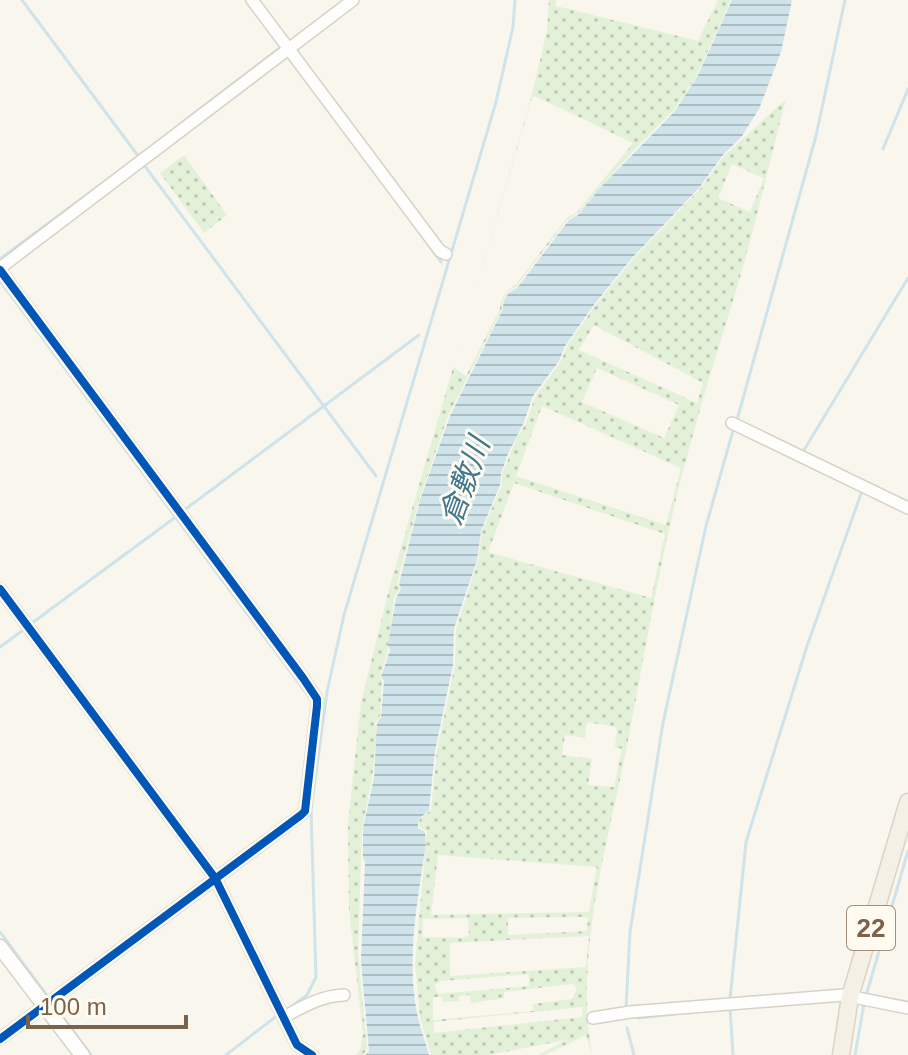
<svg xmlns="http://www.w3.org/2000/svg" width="908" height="1055" viewBox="0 0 908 1055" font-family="Helvetica,'Noto Sans JP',sans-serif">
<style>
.green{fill:url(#green-dots);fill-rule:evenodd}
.water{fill:url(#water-rules)}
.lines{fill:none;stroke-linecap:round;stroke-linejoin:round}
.stream{stroke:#cee4ea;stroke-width:3}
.street-casing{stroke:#d7d2c9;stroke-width:14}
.secondary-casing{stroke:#d8d2c9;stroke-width:17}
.primary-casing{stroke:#dad3ca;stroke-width:19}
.street{stroke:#fefefc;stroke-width:11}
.secondary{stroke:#fefefc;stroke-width:14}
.primary{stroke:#f4f0e6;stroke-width:16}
.cycleway-casing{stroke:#fffbf1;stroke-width:13}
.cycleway{stroke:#0057b8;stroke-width:8}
.labels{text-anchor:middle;stroke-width:6;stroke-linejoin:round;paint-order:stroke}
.shield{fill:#fffbf1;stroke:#a3907d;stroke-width:2}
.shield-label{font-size:26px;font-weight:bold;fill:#7b624b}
.water-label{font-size:30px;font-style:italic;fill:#42788f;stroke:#fffbf1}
</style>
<defs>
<pattern id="green-dots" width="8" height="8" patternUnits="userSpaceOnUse" patternTransform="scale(2)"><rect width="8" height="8" fill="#e3f1d9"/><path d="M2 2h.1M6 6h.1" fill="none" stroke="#bdc7b2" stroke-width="1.8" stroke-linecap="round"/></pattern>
<pattern id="water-rules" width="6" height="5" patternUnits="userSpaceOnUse" patternTransform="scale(2)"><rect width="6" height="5" fill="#cee4ea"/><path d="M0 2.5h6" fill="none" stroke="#acbcc0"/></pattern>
</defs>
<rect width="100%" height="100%" fill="#f9f6ee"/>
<path class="green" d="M549 0H556V6L698 41 718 0H731L697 75 674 110 635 149 577 214 567 220 516 287C506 292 502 298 502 309L448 416 419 500 397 584 400 588 394 599 388 650 380 678 382 681 380 716 375 723 377 733 372 779 362 828 358 951 367 1048 363 1055H355L360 1051 363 1034 349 909 348 823 361 703 389 589 531 98 547 31ZM532 97H537L633 143 577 212 567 218 516 284C506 291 500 297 500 309L466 376 453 367Z
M786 99C768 167 753 237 732 304 712 367 693 431 677 495 656 581 642 670 625 756 605 853 575 956 592 1055L586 1035 545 1055H538L566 1040 488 1055H431L420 1017 415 964 427 831 419 827V820L431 810 437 750 455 664 456 629 478 560 482 531 502 485V474L517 438 526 423 535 397 561 361 567 346 594 307 632 260 700 189 724 156ZM732 164 764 178 750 212 718 198ZM594 325 703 383 697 403 579 350ZM597 368 679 405 664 438 582 402ZM542 406 681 468 666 525 516 476ZM514 483 665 534 651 598 488 552ZM587 722 617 727 615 747 622 749 614 787 588 785 592 759 562 755 565 735 585 738ZM438 855 597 867 589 912 431 915ZM588 917 587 931 508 935V918ZM468 918 469 935 463 938 422 937 423 919ZM589 936 586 967 450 976V943ZM529 974V986L438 994 434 985 442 981ZM573 984 577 989 572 999 533 1004V1011L433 1020V997H442L443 1002 459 1001V996L470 995 471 1003 504 998V992ZM583 1007 582 1017 434 1033V1022Z
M184 155 227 215 204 233 160 173Z"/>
<path class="water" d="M732 0H792L781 52 759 109 742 136 723 155 699 188 631 259 593 306 565 346 559 361 533 396 524 422 507 456 501 474 500 485 481 531 477 560 454 628 453 665 435 751 429 810 418 820V828L425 832 426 843C418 898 406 958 417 1013 420 1028 425 1040 429 1055H365L369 1051 361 961 365 862 363 858V828L374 778 377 723 381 717 384 681 381 677 390 650 388 645 396 598 401 589 399 584 420 500 450 416 503 309C503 298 507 293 517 288L569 220 578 215 600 188 675 111 698 75Z"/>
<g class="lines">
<path class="stream" d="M22 0 139 157
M179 125 281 47
M883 149 908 89
M144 165 376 476
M426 241 441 262
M0 259 142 154
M0 281 310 698
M737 420 816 136 845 0
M804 450 908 278
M183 511 419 335
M32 623 177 516
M0 647 26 628
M0 932 91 1055
M866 996 908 851
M730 999 746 842 807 646 862 491
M730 1007 733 1055
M626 1008 630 932 663 723 706 526 734 427
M288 1009 307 995 316 977 311 810 327 692 344 615 496 102 513 27 515 0
M638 1018 674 1014
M627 1028 634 1055
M226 1055 278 1015
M855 1055 864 1004"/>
<g class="street-casing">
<path id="street" d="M252 0 440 251 446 254
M0 268 353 0
M0 270 303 678 317 699V706L305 811 301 815 0 1039
M732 423 908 508
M0 589 215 878 297 1045 312 1055
M284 1017C304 1006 321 996 344 995
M593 1018 630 1012 843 995 908 1008"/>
</g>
<g class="secondary-casing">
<path id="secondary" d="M0 947 82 1055"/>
</g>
<g class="primary-casing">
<path id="primary" d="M841 1055 850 997 908 802"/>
</g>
<use href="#street" class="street"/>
<use href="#secondary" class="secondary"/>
<use href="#primary" class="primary"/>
<g class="cycleway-casing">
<path id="cycleway" d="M0 270 303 678 317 699V706L305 811 301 815 0 1039
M0 589 215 878 297 1045 312 1055"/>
</g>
<use href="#cycleway" class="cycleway"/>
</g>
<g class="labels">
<rect class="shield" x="847" y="906" width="48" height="44" rx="6"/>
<g class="shield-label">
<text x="871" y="937">22</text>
</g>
<g class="water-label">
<text transform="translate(465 481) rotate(-70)" y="10">倉敷川</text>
</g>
</g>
<path d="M28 1015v12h158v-12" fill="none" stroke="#7b624b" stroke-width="4"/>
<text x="40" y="1015" font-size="24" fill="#7b624b" stroke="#fffbf1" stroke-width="6" paint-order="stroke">100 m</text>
</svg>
